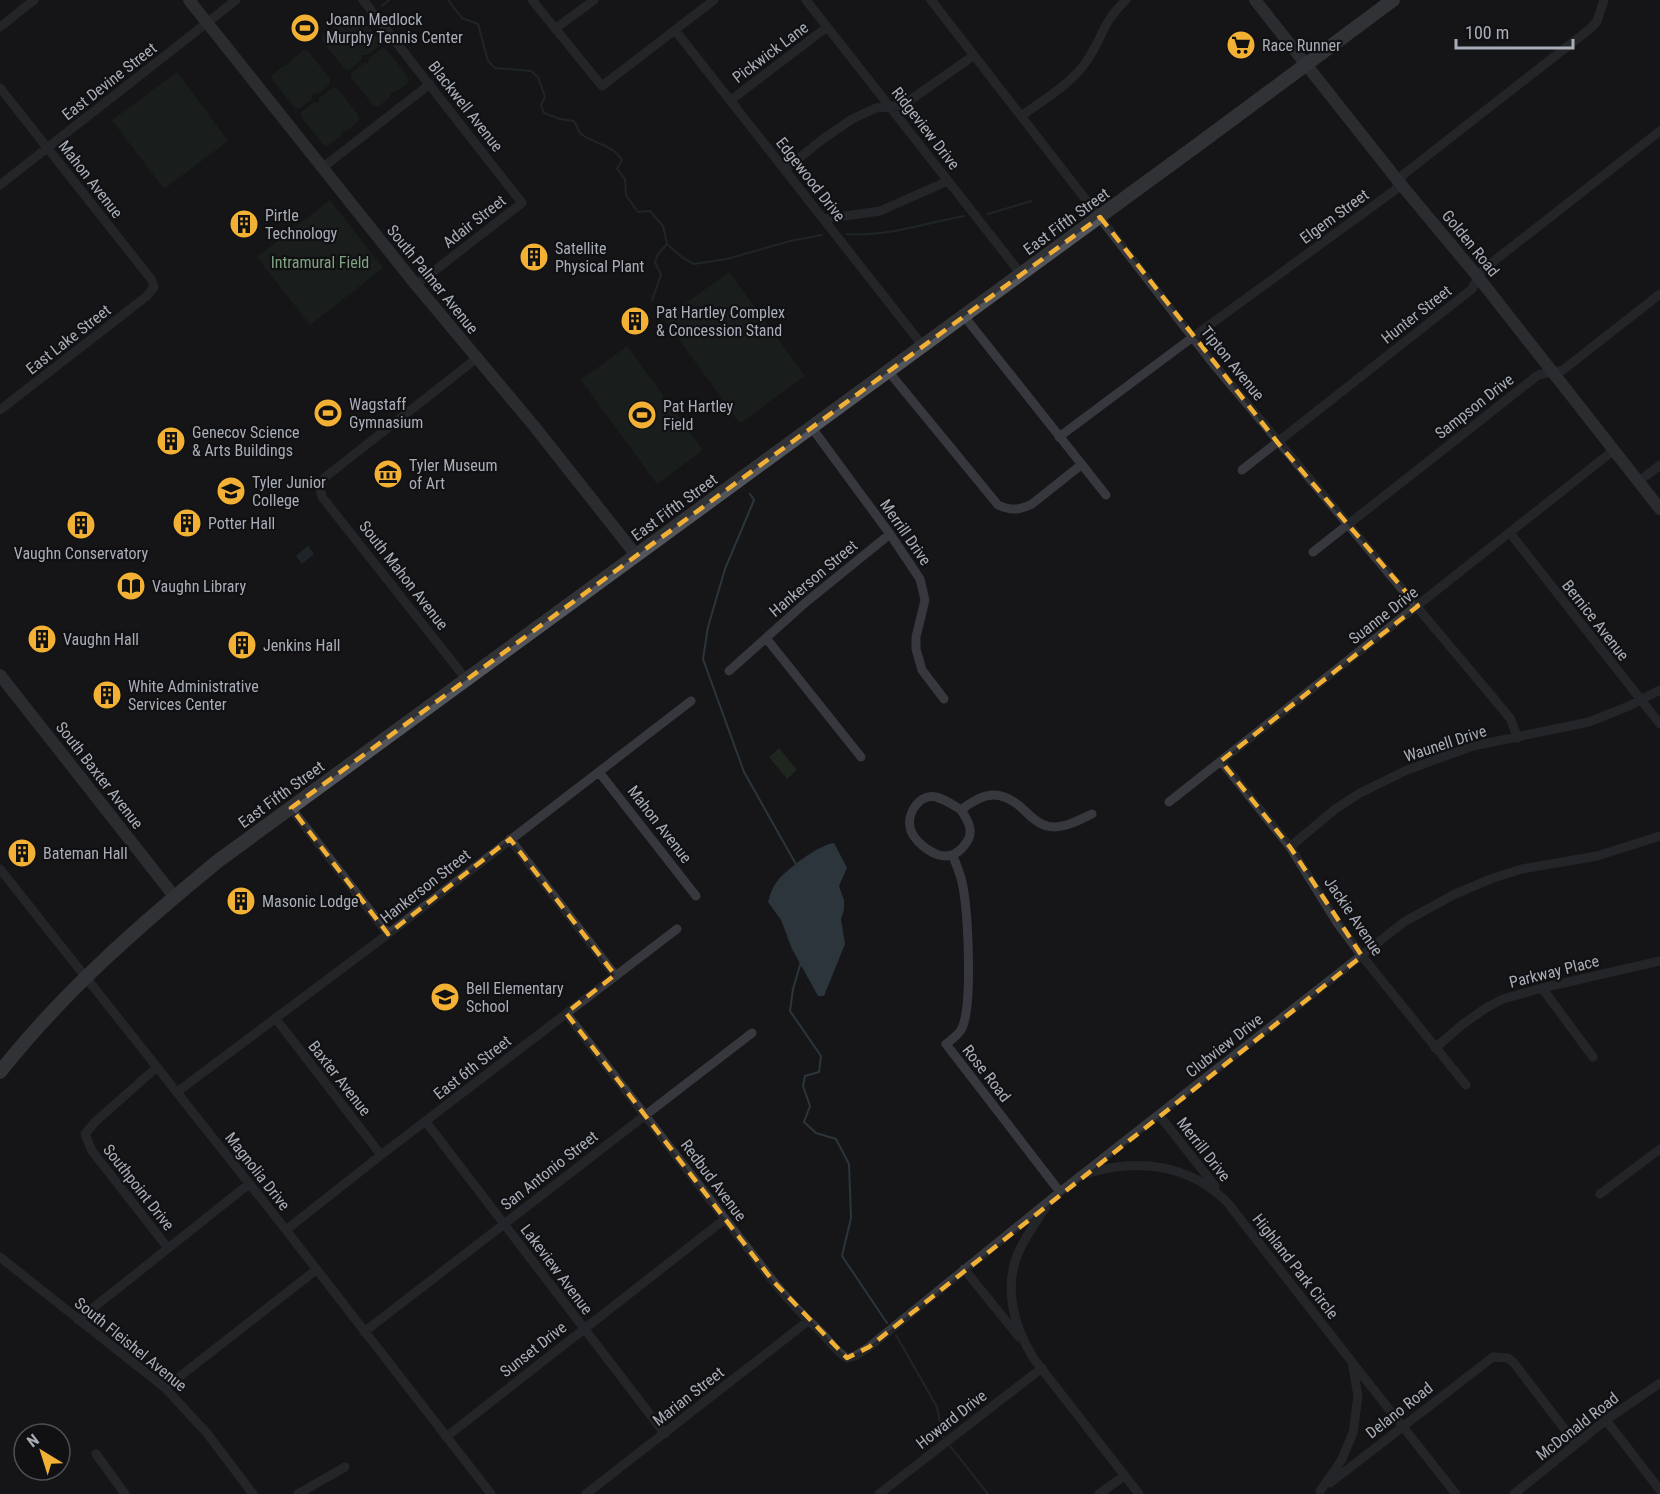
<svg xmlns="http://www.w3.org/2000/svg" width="1660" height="1494" viewBox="0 0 1660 1494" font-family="'Roboto Condensed',sans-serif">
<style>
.green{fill:#1e261f}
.water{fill:#2c353c}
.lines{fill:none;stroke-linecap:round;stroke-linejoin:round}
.stream{stroke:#2c353c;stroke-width:2}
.street{stroke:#37383d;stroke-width:9}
.secondary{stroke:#45474d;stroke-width:12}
.primary{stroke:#53555c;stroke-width:14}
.marked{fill:none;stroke:#f2b134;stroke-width:4.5;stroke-dasharray:12 8;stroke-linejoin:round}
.labels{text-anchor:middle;stroke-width:4.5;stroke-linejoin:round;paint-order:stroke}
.poi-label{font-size:16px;fill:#a8adb8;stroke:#111113;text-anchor:start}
.street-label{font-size:16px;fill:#a8adb8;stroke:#111113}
.park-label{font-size:16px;fill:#7fa381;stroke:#111113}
</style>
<rect width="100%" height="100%" fill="#161618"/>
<path class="green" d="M354 12 357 13 379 40V46L367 55H362L361 60 349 71 344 68 322 41V36L335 26 339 27 340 22Z
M383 48 386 49 408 77V83L396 92H391L390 97 378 107 373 105 351 77V73L364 63H368L369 58Z
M304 50 308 51 330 79 329 85 317 94H312V99L299 109 294 107 272 79V75L285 65H290V61Z
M177 72 228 141 164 189 112 120Z
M333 88H337L359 116 358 122 346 131H341V136L328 146 323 144 301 117V112L315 102 319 103V98Z
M330 200 383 268 310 325 257 257Z
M729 272 805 376 740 423 664 319Z
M627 346 703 450 657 484 581 380Z
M779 748 797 770 787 779 769 757Z"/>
<path class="water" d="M308 546 314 554 302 564 296 556Z
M834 843 847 868 839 886 844 900V910L841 919 845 944 824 996H818L792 949 781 920 768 902C770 894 773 886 778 880 789 868 818 845 834 843Z"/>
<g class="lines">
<path class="stream" d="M448 0 462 18 478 24 488 61 495 68 531 71 538 77 545 97 541 105 544 113 560 119 574 121C576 124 578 131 581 134 592 143 612 144 622 160L617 169 625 179 626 195 638 212 650 211 663 226 667 244 683 258 694 264 727 259 790 241 822 235
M382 6 389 0
M988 214 1031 201
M847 234C885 237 926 223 964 216
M652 300 661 275 655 262 658 254 667 244
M750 494 754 500 725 569 708 627 703 659 744 772 797 866
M801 962 793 989 790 1011 821 1056 819 1072 805 1076 803 1086 810 1106 804 1122 816 1133 836 1139 849 1164 851 1218 842 1256 887 1323
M896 1335 937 1407 943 1437
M950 1446 988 1494"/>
<path class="street" d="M363 0 522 203 416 285
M532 0 602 86 714 0
M806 0 1021 274
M931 0 1211 361 1510 718 1518 738
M0 27 34 0
M555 29 594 0
M675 30 923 346
M0 88 151 279 154 287 147 296 0 410
M731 100 827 27
M1021 116C1043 100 1070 85 1086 62 1103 38 1102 22 1126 0
M322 168 430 84
M785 169 823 139 852 119 876 108 903 105 973 56
M0 185 236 0
M824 219 880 211 948 181
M964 316 1106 495
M888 371 998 505C1011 511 1020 510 1032 504L1081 465
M812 428 890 534 920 579 925 600 916 637V649L922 670 944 699
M1059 437 1193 337 1395 190 1404 174 1591 28 1597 21 1604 0
M1242 470 1472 289 1478 277 1485 268 1660 131
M1638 482 1660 465
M1510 533 1660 724
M1313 552 1538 375 1563 370 1660 294
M766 638 861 757
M729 671 805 603 890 534
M466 679 322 497 320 489 324 478 477 358
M1221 761 1290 847 1338 924 1362 956 1466 1085
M599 772 696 896
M1169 802 1614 450
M291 808 388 934
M961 810C965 816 970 823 970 830 971 837 967 842 963 847 951 861 936 857 923 846 917 841 911 835 910 827 907 813 920 793 936 797 945 799 953 805 961 810 984 792 1001 788 1024 810 1030 816 1038 824 1047 826 1062 830 1079 820 1092 814
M510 839 615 975
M1290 847 1334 810 1360 793 1407 770 1473 746 1589 722 1629 706 1660 690
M953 856C956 864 960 873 962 882 968 909 973 1004 962 1028 959 1035 952 1039 946 1044L1060 1192
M0 869 286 1230 491 1494
M1542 988 1593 1057
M566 1013 773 1281C789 1301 801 1314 820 1331 829 1340 836 1352 847 1358L855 1356 869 1347 1060 1192 1404 922 1455 894 1493 878 1522 869 1597 856 1660 836
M276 1019 381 1155
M1435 1048 1463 1024 1486 1008 1503 999 1542 988 1660 961
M157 1067 95 1122 85 1134 92 1151 168 1248
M177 1092 388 934 691 701
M1159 1115 1215 1186
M426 1122 665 1434
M1088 1173C1138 1158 1188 1164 1227 1202L1352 1362 1358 1396 1353 1433 1341 1461 1320 1491
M1600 1194 1660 1149
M1046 1207C1037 1220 1028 1233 1021 1247 1002 1284 1013 1326 1034 1359L1139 1494
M286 1230 381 1155 677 929
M0 1257 165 1388 206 1432 253 1494
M964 1269 1019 1337
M78 1320 249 1184
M364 1332 752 1033
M1355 1366 1456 1494
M165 1388 316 1270
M1606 1420 1660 1490
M446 1437 725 1219
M96 1454 125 1494
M1330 1483 1493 1357 1508 1358 1514 1363 1576 1444
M298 1494 345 1467
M586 1494 808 1321
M879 1494 1042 1368
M1099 1494 1124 1476
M1514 1494 1606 1420 1660 1383"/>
<path class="secondary" d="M189 0 416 285 534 426 636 555
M1255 0 1399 182 1478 277 1660 509
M0 675 174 896"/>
<path class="primary" d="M0 1072C63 992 140 925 218 861L1192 149 1393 0"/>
</g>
<path d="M0 0H1660V1494H0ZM1100 217 1278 443 1418 606 1221 761 1290 847 1362 956 869 1347 847 1358 773 1281 566 1013 615 975 510 839 388 934 291 808Z" fill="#161618" fill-opacity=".55" fill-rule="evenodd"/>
<path class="marked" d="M1100 217 1278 443 1418 606 1221 761 1290 847 1362 956 869 1347 847 1358 773 1281 566 1013 615 975 510 839 388 934 291 808Z"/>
<defs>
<g id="stadium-disc" transform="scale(1.5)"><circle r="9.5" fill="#f2b134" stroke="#111113"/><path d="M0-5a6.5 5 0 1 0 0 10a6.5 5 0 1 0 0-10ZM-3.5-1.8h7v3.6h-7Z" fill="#111"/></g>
<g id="supermarket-disc" transform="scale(1.5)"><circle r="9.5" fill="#f2b134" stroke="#111113"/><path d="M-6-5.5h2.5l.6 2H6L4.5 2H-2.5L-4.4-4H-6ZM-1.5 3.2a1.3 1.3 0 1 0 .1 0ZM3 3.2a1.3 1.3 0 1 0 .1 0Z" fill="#111"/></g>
<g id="building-disc" transform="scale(1.5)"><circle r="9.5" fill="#f2b134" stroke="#111113"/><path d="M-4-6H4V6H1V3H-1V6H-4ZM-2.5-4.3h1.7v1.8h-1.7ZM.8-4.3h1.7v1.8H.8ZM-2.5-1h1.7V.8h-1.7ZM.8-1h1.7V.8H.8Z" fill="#111"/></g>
<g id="museum-disc" transform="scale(1.5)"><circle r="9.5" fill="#f2b134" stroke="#111113"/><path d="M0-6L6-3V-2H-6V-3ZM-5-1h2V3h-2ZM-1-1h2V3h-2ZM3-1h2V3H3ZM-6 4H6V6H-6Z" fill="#111"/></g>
<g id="university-disc" transform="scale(1.5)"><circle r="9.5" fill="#f2b134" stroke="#111113"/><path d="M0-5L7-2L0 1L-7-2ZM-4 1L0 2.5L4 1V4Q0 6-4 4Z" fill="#111"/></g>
<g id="library-disc" transform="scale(1.5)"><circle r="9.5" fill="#f2b134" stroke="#111113"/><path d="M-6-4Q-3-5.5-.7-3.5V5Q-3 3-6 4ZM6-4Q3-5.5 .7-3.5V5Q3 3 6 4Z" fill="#111"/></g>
<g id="school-disc" transform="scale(1.5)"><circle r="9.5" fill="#f2b134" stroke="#111113"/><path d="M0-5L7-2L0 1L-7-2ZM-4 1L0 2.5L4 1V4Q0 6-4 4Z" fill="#111"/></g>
</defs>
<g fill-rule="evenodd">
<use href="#stadium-disc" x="305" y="28"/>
<use href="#supermarket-disc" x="1241" y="45"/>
<use href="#building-disc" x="244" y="224"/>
<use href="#building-disc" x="534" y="257"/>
<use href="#building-disc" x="635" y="321"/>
<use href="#stadium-disc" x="328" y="413"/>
<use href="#stadium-disc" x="642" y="415"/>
<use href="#building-disc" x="171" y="441"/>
<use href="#museum-disc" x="388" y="474"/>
<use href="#university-disc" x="231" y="491"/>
<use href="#building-disc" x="187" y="523"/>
<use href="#building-disc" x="81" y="525"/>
<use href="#library-disc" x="131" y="586"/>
<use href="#building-disc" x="42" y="639"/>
<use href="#building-disc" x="242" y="645"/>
<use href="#building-disc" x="107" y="695"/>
<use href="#building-disc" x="22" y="853"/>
<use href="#building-disc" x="241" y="901"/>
<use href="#school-disc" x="445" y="997"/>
</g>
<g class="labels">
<g class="poi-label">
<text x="326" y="25">Joann Medlock<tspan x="326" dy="18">Murphy Tennis Center</tspan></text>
<text x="1262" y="51">Race Runner</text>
<text x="265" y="221">Pirtle<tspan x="265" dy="18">Technology</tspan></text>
<text x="555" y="254">Satellite<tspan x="555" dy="18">Physical Plant</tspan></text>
<text x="656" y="318">Pat Hartley Complex<tspan x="656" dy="18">&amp; Concession Stand</tspan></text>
<text x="349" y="410">Wagstaff<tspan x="349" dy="18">Gymnasium</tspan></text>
<text x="663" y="412">Pat Hartley<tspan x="663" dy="18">Field</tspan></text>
<text x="192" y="438">Genecov Science<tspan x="192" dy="18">&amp; Arts Buildings</tspan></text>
<text x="409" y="471">Tyler Museum<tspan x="409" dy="18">of Art</tspan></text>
<text x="252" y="488">Tyler Junior<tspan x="252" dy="18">College</tspan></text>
<text x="208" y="529">Potter Hall</text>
<text x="81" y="559" text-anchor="middle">Vaughn Conservatory</text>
<text x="152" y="592">Vaughn Library</text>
<text x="63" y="645">Vaughn Hall</text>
<text x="263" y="651">Jenkins Hall</text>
<text x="128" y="692">White Administrative<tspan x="128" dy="18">Services Center</tspan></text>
<text x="43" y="859">Bateman Hall</text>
<text x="262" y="907">Masonic Lodge</text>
<text x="466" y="994">Bell Elementary<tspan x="466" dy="18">School</tspan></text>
</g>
<g class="street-label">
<text transform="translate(770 52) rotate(-37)" y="6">Pickwick Lane</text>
<text transform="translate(109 81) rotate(-38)" y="6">East Devine Street</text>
<text transform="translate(466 106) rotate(52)" y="6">Blackwell Avenue</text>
<text transform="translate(926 128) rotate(52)" y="6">Ridgeview Drive</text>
<text transform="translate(91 179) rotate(52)" y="6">Mahon Avenue</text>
<text transform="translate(811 179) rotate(52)" y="6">Edgewood Drive</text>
<text transform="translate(1334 216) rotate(-36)" y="6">Elgem Street</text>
<text transform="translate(474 221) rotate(-38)" y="6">Adair Street</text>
<text transform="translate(1066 221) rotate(-36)" y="6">East Fifth Street</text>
<text transform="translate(1471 243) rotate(51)" y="6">Golden Road</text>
<text transform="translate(433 279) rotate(51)" y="6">South Palmer Avenue</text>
<text transform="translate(1416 314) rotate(-38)" y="6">Hunter Street</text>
<text transform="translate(68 339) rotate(-38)" y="6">East Lake Street</text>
<text transform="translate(1233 363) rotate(51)" y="6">Tipton Avenue</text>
<text transform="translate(1474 406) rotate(-38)" y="6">Sampson Drive</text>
<text transform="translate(674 507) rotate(-36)" y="6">East Fifth Street</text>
<text transform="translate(906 532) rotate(55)" y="6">Merrill Drive</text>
<text transform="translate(404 575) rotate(52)" y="6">South Mahon Avenue</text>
<text transform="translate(813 578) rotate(-40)" y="6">Hankerson Street</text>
<text transform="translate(1383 615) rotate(-38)" y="6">Suanne Drive</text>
<text transform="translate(1596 620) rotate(52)" y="6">Bernice Avenue</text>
<text transform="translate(1445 743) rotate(-18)" y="6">Waunell Drive</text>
<text transform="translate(100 775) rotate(52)" y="6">South Baxter Avenue</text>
<text transform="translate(281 794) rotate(-36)" y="6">East Fifth Street</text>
<text transform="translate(660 824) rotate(52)" y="6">Mahon Avenue</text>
<text transform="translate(425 886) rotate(-38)" y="6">Hankerson Street</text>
<text transform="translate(1354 916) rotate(56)" y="6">Jackie Avenue</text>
<text transform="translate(1554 971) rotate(-14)" y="6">Parkway Place</text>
<text transform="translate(1224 1045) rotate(-38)" y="6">Clubview Drive</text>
<text transform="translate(472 1067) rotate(-38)" y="6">East 6th Street</text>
<text transform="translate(987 1073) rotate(52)" y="6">Rose Road</text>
<text transform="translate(340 1078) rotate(52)" y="6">Baxter Avenue</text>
<text transform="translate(1204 1149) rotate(52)" y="6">Merrill Drive</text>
<text transform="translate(549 1170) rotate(-38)" y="6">San Antonio Street</text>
<text transform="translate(258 1171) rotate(52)" y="6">Magnolia Drive</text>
<text transform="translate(714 1180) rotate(53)" y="6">Redbud Avenue</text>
<text transform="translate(139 1187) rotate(52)" y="6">Southpoint Drive</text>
<text transform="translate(1296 1266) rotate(52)" y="6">Highland Park Circle</text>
<text transform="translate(557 1269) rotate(53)" y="6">Lakeview Avenue</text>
<text transform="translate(131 1344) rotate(39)" y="6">South Fleishel Avenue</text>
<text transform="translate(533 1349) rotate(-38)" y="6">Sunset Drive</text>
<text transform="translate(688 1396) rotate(-38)" y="6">Marian Street</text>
<text transform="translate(1399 1410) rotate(-38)" y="6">Delano Road</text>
<text transform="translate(951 1419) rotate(-38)" y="6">Howard Drive</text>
<text transform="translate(1577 1426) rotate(-38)" y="6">McDonald Road</text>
</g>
<g class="park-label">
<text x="320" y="268">Intramural Field</text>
</g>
</g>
<g transform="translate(42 1452) rotate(322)"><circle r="28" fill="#111113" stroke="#4d4f55" stroke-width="1.5"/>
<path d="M0-4.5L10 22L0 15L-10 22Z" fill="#f2b134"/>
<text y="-9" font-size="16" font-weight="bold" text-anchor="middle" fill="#a8adb8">N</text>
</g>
<path d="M1456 39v9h117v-9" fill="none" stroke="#a8adb8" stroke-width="3"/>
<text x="1465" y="39" font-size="18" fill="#a8adb8" stroke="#111113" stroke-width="4.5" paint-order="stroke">100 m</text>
</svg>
